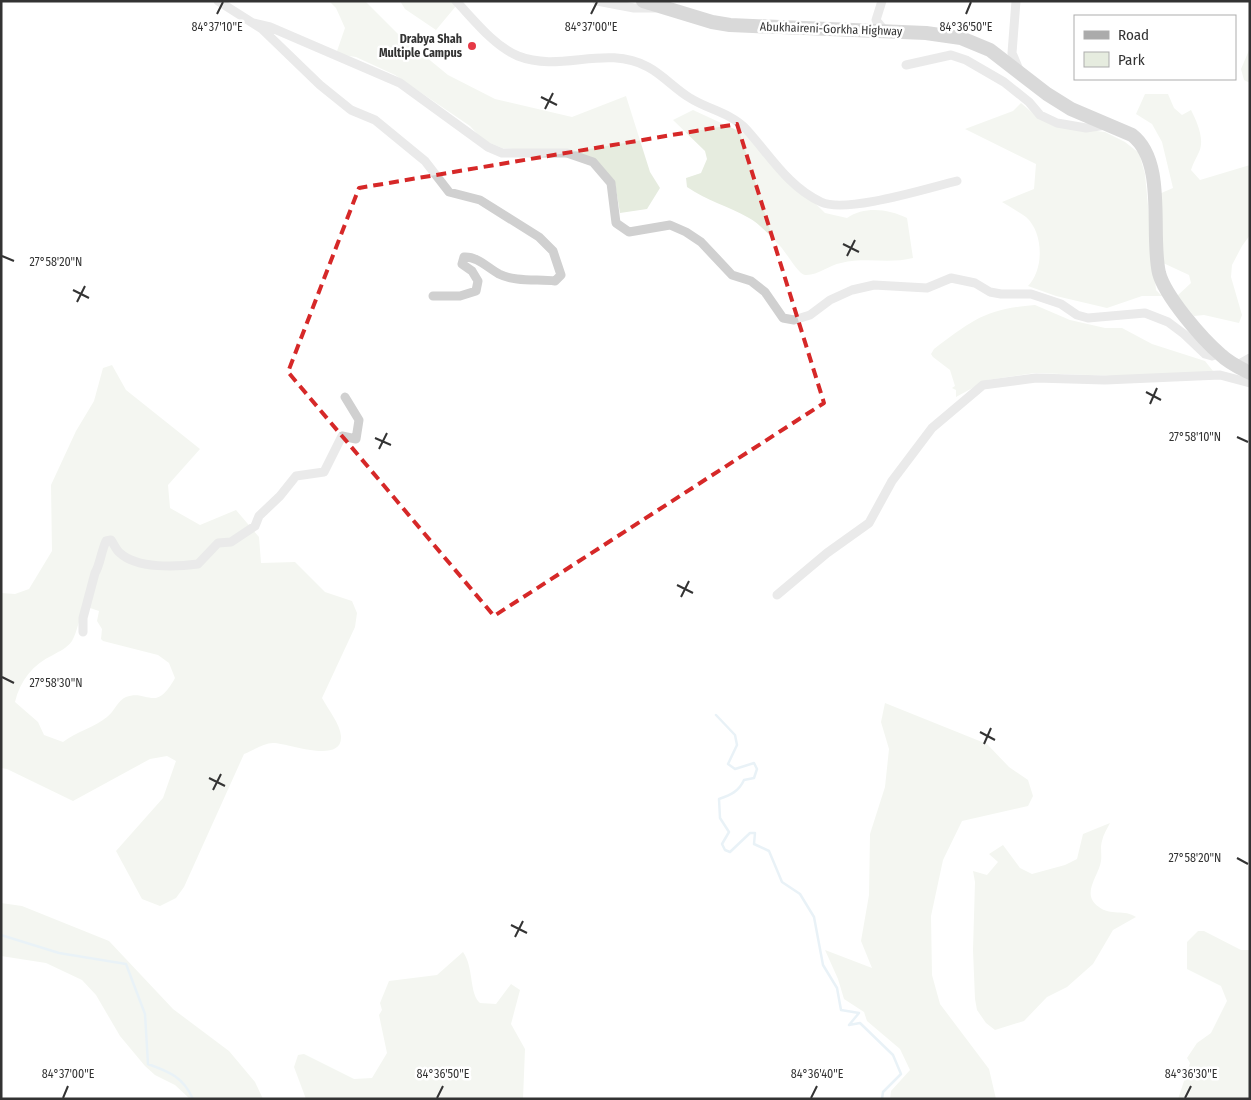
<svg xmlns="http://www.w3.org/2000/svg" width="1251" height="1100" viewBox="0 0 1251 1100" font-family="'Fira Sans Condensed',sans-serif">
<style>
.green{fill:#e6ecdf;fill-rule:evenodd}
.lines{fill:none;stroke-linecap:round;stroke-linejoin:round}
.stream{stroke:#cfe2ee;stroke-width:2.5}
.street{stroke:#d0d0d0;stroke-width:9}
.primary{stroke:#ababab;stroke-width:14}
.marked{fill:none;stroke:#d62828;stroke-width:4;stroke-dasharray:10 6;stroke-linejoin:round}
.ticks{fill:none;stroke:#333;stroke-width:2}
.poi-dot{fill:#e63946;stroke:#fff;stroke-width:2}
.labels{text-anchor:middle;stroke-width:5;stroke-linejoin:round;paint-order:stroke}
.street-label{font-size:12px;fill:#333;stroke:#fff}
.poi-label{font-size:12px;font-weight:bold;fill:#333;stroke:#fff;text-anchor:end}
.ticks-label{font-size:12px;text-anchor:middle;fill:#333;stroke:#fff;stroke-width:5;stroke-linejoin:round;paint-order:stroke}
</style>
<rect width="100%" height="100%" fill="#fff"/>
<path class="green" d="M329 1H365L398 34 448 75 495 99 572 117 626 96 650 172 660 188 647 209 620 213 615 183 601 166 544 152 502 148 483 140 470 126 395 75 356 57 336 54 345 28 336 8Z
M400 1H452L456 6 436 30 405 9Z
M1250 48V83L1244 80 1241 69Z
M1145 94H1168L1174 108 1182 115 1191 110C1197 122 1205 139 1199 152 1196 159 1193 163 1191 170L1200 180 1250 165V235L1242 246 1232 265 1231 277 1242 315 1239 323 1204 315 1194 316 1177 296 1191 283 1189 275 1161 262 1159 194 1173 188 1162 142 1152 124 1136 114Z
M1021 103 1037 117 1054 126 1105 132 1125 142 1139 153 1145 174 1156 290 1162 296H1142L1107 308 1056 296 1028 286C1044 270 1044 233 1026 217 1019 212 1010 207 1002 202L1034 189 1036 164 965 129 1013 111Z
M693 110 745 134 825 213 847 218C865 206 888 209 907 218L913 258C890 264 865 257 841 263 829 265 817 276 805 275 798 274 786 252 780 246 771 237 760 224 749 218 728 206 707 201 687 187L686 178 701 173 707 159 705 151 673 120Z
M1035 305 1070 320 1105 328H1122L1152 344 1205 361 1213 371 1145 377 1035 373 987 380 956 397V390L952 388 955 386 950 370 933 357 931 354 934 349C973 320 985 309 1035 305Z
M112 365 126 390 200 449 168 485 170 508 200 525 236 510 259 537 261 563 295 562 325 592 352 601 357 613 355 627 322 698C328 709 340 724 341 736 343 765 288 743 273 743 264 743 252 751 244 754L184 887 176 898 160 906 142 899 116 851 163 798 176 761 167 756 150 759 73 801 7 769 1 768V593L15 594 29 589 52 551 51 485 76 431 94 401 103 368ZM90 608 99 611 97 621 102 629 101 639 103 641 158 655 169 663 175 678C155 714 148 689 126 697 118 700 114 712 107 717 95 727 76 732 63 742L44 735 38 722 15 702C20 681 33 664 53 655 60 651 67 648 72 641 79 629 77 616 90 608Z
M885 703 987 744 1009 767 1028 780 1033 796 1028 806 962 821 943 860 931 916 932 975 940 1004 989 1069 996 1099H890L891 1091 910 1070 900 1049 867 1021 864 1012 844 999 838 979 825 950 872 968 861 941 869 895 870 834 885 787 889 749 881 722Z
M1110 823C1107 829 1103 835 1102 841 1100 847 1102 855 1101 861 1099 876 1080 894 1099 907 1110 916 1125 909 1136 917L1113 930 1093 964 1067 987 1047 997 1024 1021 995 1030 986 1023 977 1010 975 999 973 950 975 882 973 871 987 875 998 862 989 854 1003 845 1020 868 1032 874 1065 865 1077 859 1083 834Z
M1 903 22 906 109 941 173 1009 229 1051 255 1082 263 1099H190L175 1085 155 1075 145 1066 120 1036 96 995 82 980 46 963 1 956Z
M1198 931H1204L1241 950H1250V1099H1178L1190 1063 1187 1058 1197 1043 1211 1033 1227 1001 1221 986 1187 969V942Z
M463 952C474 967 469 994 480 1003L496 1004 511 984 520 990 511 1024 525 1049 523 1099H306L294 1067 298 1055 304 1054 354 1079 372 1078 387 1053 379 1015 382 1010 380 1003 389 981 437 975Z"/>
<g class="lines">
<path class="stream" d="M716 715 735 735 737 745 728 764 735 769 754 763 757 769 754 778 744 780C739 791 731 795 719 799L720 818 729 832 722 844 725 850 730 852 750 833H755L754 844 769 851 782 882 800 894 814 917 823 965 837 988 841 1010 859 1013 849 1025 860 1023 893 1055 901 1074 883 1092 882 1099
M1 935 59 953 126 964 145 1014 148 1064C170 1072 183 1077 193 1099"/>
<path class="street" d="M218 1 262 29 320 85 351 110 375 120 425 161 449 192 480 200 539 237 553 251 561 275 555 281C537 279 515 282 499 274 488 268 477 256 464 257L462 264 472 271 478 281 476 291 460 296H433
M456 1C474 20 494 46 518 56 561 73 606 44 648 67 663 75 675 89 690 98 707 109 731 113 746 129 769 154 788 187 821 202 846 214 928 188 957 181
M597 1 634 8H655
M882 1 876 20 885 31
M1016 1 1012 53 1020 72
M253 23 270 27 400 83 488 147 502 153H567L593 162 611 183 616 223 629 232 670 225 686 232 701 242 732 275 751 281 765 292 783 318 794 320 810 315 830 300 852 290 874 285 927 288 951 278 975 283 990 292 1001 294H1031L1061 304 1077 315 1088 318 1145 313 1168 322 1184 334 1205 354 1212 356 1219 354
M906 65 951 55 966 60 1004 82 1029 102 1040 115 1057 123 1086 128 1106 125
M1236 366 1250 358
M777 595 827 553 869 523 892 481 932 428 983 385 1036 378 1105 380 1220 375 1250 383
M83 632V618L95 573C100 565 101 552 106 541L111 540C114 544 116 550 120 553 137 569 177 567 198 564L218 543 231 542 255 526 259 516 280 496 296 476 324 472 342 436 356 439 359 420 345 397"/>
<path class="primary" d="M643 1 712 22 730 25 926 33 961 38 990 50 1047 94 1071 109 1132 135C1167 162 1150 234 1159 273 1165 296 1202 339 1221 355 1229 363 1240 368 1250 373"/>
</g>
<path d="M0 0H1251V1100H0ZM737 124 824 403 494 616 288 372 359 188Z" fill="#fff" fill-opacity=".55" fill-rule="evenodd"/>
<path class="marked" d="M737 124 824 403 494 616 288 372 359 188Z"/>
<path class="ticks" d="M217 14 223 2M591 14 597 2M966 14 971 2M541 97 557 105M545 109 553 93M843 244 859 252M2 256 14 261M847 256 855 240M73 290 89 298M77 302 85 286M1146 392 1161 400M1150 404 1157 388M1237 437 1248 442M375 438 391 445M379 449 387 433M677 585 693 593M681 597 689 581M2 677 14 683M980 732 995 740M984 744 991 728M209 778 225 786M213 790 221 774M1237 858 1248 864M511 925 527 933M515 937 523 921M63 1098 68 1086M437 1098 443 1086M811 1098 817 1086M1185 1098 1191 1086"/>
<circle class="poi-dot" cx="472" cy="46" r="5"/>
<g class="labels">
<g class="street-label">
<text transform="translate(831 29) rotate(2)" y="4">Abukhaireni-Gorkha Highway</text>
</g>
<g class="poi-label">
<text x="462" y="43">Drabya Shah<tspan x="462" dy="14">Multiple Campus</tspan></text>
</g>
</g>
<g class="ticks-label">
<text x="217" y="31">84°37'10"E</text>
<text x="591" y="31">84°37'00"E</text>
<text x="966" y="31">84°36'50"E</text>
<text x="56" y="266">27°58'20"N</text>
<text x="1195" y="441">27°58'10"N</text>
<text x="56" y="687">27°58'30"N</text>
<text x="1195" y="862">27°58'20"N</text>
<text x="68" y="1078">84°37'00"E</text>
<text x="443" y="1078">84°36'50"E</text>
<text x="817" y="1078">84°36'40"E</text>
<text x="1191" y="1078">84°36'30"E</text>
</g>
<rect width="1251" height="1100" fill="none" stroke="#333333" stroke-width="5"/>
<rect x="1074" y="15" width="162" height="65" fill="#ffffff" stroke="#adadad"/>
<rect x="1084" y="31" width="25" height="8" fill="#ababab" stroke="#adadad"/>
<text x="1118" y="40" font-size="15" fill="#333333">Road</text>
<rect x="1084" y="52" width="25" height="15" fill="#e6ecdf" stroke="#adadad"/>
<text x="1118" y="65" font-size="15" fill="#333333">Park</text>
</svg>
